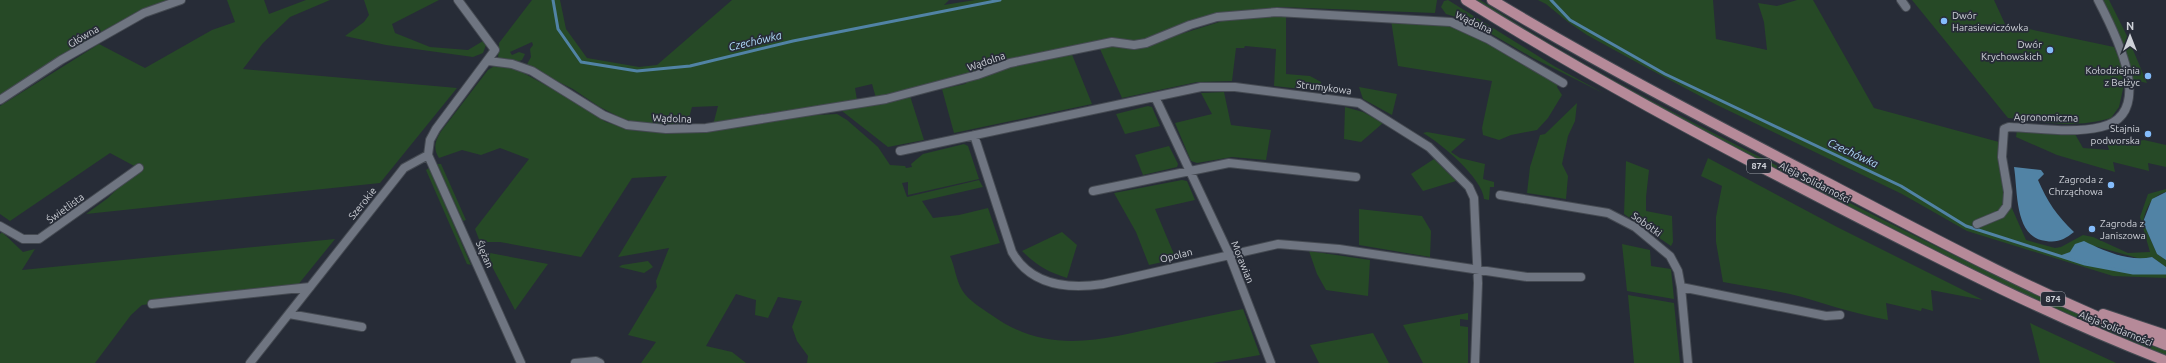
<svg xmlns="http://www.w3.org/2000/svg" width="2166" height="363" viewBox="0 0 2166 363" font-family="Ubuntu,sans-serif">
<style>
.green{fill:#264926}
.water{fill:#5183a5}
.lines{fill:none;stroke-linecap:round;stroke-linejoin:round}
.stream{stroke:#5183a5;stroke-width:3}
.minor-casing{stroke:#454a52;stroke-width:10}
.primary-casing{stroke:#454a52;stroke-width:12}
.minor{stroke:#6f7581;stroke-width:8}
.primary{stroke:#b68a99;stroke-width:10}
.poi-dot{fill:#84bcfb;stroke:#272c37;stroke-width:1.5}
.labels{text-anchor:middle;stroke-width:3.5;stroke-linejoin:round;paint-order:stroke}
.shield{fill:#272c37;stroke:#9ca0a8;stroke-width:1}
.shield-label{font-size:9px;font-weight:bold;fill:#ced1d8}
.poi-label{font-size:10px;fill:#ced1d8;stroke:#272c37;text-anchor:end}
.street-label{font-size:10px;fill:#ced1d8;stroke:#272c37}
.water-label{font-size:11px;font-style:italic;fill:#b1dcfc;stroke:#272c37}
</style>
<rect width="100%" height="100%" fill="#272c37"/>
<path class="green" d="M0 0H167C107 23 54 62 0 97Z
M227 0H264L269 14 306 0H330L290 17 263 43 243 69 457 88 380 183 86 214 108 198 138 168 110 153 10 221 0 214V106L99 44 145 68 212 30 235 22Z
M364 0H439L392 24 395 33 430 47 468 50 483 41 486 45 483 53 473 57 386 45 345 36 364 22 369 15Z
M532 0H560L566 29 587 58 639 67 657 65 732 0H949L944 5 975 0H1437L1435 13 1280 7 1223 14 1141 41 1111 39 876 98 872 84 855 88 857 100 791 110 713 125 718 106 692 107 687 125 637 123 623 119 598 106 573 89 526 66 531 57 530 49 533 45 532 42 510 52 512 55 519 52 525 54 522 60 516 62 498 59 499 43Z
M1448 0 1554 66 1605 94 1533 58 1469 21 1446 14 1441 7 1444 1Z
M1471 0H1480C1583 68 1695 124 1805 180 1924 241 2042 301 2166 350V357L2028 299 1678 120Z
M1538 0H1713L1716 39 1767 50 1764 22 1758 3 1777 6 1797 0H1813L1874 108 1999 142 2003 188 2026 240 2055 248 2061 247 2083 235 2093 237 2128 253 2150 252 2140 217 2148 194 2166 189V192C2151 196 2146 208 2143 222L2157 254 2166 260V267L2152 257 2141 259 2098 247 2075 244 2071 252 2060 256 2112 270 2133 273H2166V278L2113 276 1967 231 1902 194 1717 105 1649 69 1587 35 1568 22 1546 4Z
M1912 0H1994L2005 24 2114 47 2126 76 2119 107 2111 118C2073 129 2046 122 2008 118Z
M2098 0H2109L2128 38 2147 83 2129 79Z
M1286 15V74L1310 76 1321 82 1320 91 1274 86 1276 49 1245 46 1244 48H1236L1232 81 1197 82 1122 98 1100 49 1108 46 1149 44 1232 18Z
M1391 20 1430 22 1462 28 1558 84 1557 87 1562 95 1548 118 1537 130 1511 135 1499 140 1483 135 1482 128 1492 81 1398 66Z
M1071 52 1092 104 954 133 942 89 965 84 968 81 1022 63Z
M496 65 516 69 573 100 606 122 636 131 666 132 797 116 837 114 847 120 878 147 890 165 905 166 906 168 912 167 911 164 923 154 964 144 968 146 979 179 908 195V182L902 183 907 197 979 180 983 187 922 201 933 218 959 215 988 208 1000 243 950 256C955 267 956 280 962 290 969 301 980 307 990 314 1049 357 1104 339 1168 325 1193 319 1218 314 1243 309L1260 355 1213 363H807L808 356 797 341 792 327 802 301 778 297 768 318 755 315 756 300 736 294 706 346 732 352 746 363H641L656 342 628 335 657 287 656 281 669 248 618 257 667 176 632 178 581 257 500 242H480L475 229 529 159 500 148 481 155 462 150 439 158C432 148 436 139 442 130L488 70Z
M1359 87 1397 94 1392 115 1363 99Z
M1224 92 1231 125 1271 130 1266 160 1232 157 1197 163 1191 161 1175 123 1212 114 1201 93Z
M910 96 924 140 888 147 842 111 889 102Z
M1577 103 1575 121 1568 136 1562 164 1568 176 1566 199 1527 193 1530 167 1540 135 1545 134Z
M1148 106 1152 107 1160 126 1125 134 1116 114Z
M1345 107 1363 112 1383 123 1361 142 1344 139Z
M2017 130 2075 134 2083 148 2109 150 2106 141 2121 144 2144 140 2166 145V167L2148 163 2149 171 2113 162 2115 172 2057 155 2016 137Z
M1427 132 1466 139 1451 152 1460 158 1485 164 1483 179 1494 182V187H1490L1489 200 1484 199C1483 179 1441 143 1423 133Z
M1169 146 1178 164 1177 167 1143 175 1135 155Z
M1708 158 1837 227 1983 300 1931 290 1933 311 1922 308 1921 311 1886 303 1888 320C1858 314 1831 306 1802 297 1776 290 1749 287 1723 282L1716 242V217L1722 186 1701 176Z
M1434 159 1456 181 1423 191 1411 174Z
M1626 161 1649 170 1646 197V211L1672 216 1673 242 1671 246 1624 214Z
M437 164H441L466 220 463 221Z
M429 168 471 265 467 264 426 170Z
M1182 180 1187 181 1195 200 1155 209 1176 259 1149 265 1136 232 1114 193Z
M1359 209 1422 216 1431 231 1430 257 1359 245Z
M2 232 23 252 35 249 22 270 335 239 297 286 142 305 131 315 95 363H0V234Z
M1062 232 1077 245 1067 278C1048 272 1036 265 1022 251Z
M1622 244 1650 250 1651 266 1671 269 1674 299 1627 291Z
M1309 251 1370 260 1368 296 1326 290 1317 274Z
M490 253 548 264 515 310 487 257Z
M648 261 653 267 644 273 619 267 622 265Z
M1628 295 1674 303 1680 363H1634Z
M1468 313V320L1460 319V326L1468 327V363H1423L1403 325Z
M2030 323 2114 362 2116 363H2040Z
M1373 333 1389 363H1319L1310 345Z"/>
<path class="water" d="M2014 167 2041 170 2044 174 2038 180C2047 201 2057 216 2074 232 2065 239 2058 243 2046 241 2014 238 2018 191 2014 167Z
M2166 192V260L2157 254 2143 222 2152 199Z
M2084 241C2104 251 2129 262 2152 257L2166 267V273H2133L2112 270 2059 256 2070 252 2075 244Z"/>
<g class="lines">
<path class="stream" d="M553 0 558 29 581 62 637 71 690 66 793 41 1000 0
M1551 0 1570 20 1665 74 1901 186 1966 226 2085 264 2133 273H2166"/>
<g class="minor-casing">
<path id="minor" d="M458 0 495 50 436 129 430 140 428 155 521 363
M1901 0 1906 7
M489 61 512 64 532 71 603 115 627 125 666 129 706 128 886 99 977 75 1010 63 1112 42 1134 45 1146 43 1190 25 1217 17 1277 12 1451 22 1488 39 1563 83
M1155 97 1229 254 1271 363
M0 100 61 60 144 13 181 0
M974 135 1012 252C1031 286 1069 289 1103 284L1278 244 1339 249 1527 277H1581
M900 151 1201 87H1235L1359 103 1429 147 1469 187 1474 198 1478 283 1475 363
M1093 191 1229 163 1356 177
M1500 195 1608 213 1635 227 1670 256 1678 271 1681 287 1688 363
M1977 224 2001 214 2007 206 2008 192 2002 157 2004 129 2009 127C2039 128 2071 134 2101 127 2158 114 2114 31 2098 0
M0 226 23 239H39L139 168
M1681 287 1826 316 1840 315
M152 304 310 287
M289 314 362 327
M250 363 404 168 428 155
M575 363 596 361 600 363"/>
</g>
<g class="primary-casing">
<path id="primary" d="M1466 0C1586 75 1710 141 1836 206 1945 262 2052 317 2166 361
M1492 0C1602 66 1716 125 1830 184 1940 242 2050 300 2166 345
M2103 314 2166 335"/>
</g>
<use href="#minor" class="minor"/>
<use href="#primary" class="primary"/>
</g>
<g class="poi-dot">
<circle cx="1944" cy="21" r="4"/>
<circle cx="2050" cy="50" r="4"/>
<circle cx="2148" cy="76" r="4"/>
<circle cx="2148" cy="134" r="4"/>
<circle cx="2111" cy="185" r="4"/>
<circle cx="2092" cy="229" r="4"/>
</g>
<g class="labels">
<g class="shield">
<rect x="1747" y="159" width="24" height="14" rx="3"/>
<rect x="2041" y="292" width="24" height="14" rx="3"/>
</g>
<g class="shield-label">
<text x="1759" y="169">874</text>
<text x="2053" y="302">874</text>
</g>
<g class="poi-label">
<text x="1952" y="19" text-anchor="start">Dwór<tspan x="1952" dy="12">Harasiewiczówka</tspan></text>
<text x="2042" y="48">Dwór<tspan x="2042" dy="12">Krychowskich</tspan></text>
<text x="2140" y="74">Kołodziejnia<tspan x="2140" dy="12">z Bełżyc</tspan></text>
<text x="2140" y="132">Stajnia<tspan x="2140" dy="12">podworska</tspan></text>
<text x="2103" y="183">Zagroda z<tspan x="2103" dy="12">Chrząchowa</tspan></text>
<text x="2100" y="227" text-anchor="start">Zagroda z<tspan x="2100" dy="12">Janiszowa</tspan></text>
</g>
<g class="street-label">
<text transform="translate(1474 22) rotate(25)" y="4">Wądolna</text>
<text transform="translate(83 36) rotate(-30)" y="4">Główna</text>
<text transform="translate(986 61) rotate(-19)" y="4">Wądolna</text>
<text transform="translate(1324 87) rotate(7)" y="4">Strumykowa</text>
<text transform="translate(2046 117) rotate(1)" y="4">Agronomiczna</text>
<text transform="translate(672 118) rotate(2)" y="4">Wądolna</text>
<text transform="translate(1815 182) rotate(27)" y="4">Aleja Solidarności</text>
<text transform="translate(362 203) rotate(-51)" y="4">Szerokie</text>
<text transform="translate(65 208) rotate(-36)" y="4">Świetlista</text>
<text transform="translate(1647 224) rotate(36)" y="4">Sobótki</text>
<text transform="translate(485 254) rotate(66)" y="4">Ślężan</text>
<text transform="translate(1176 255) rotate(-14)" y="4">Opolan</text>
<text transform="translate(1243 262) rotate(68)" y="4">Morawian</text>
<text transform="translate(2116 328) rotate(22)" y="4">Aleja Solidarności</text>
</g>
<g class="water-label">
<text transform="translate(755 41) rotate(-13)" y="4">Czechówka</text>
<text transform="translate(1853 153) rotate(25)" y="4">Czechówka</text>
</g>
</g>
<g transform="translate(2130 36)" stroke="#272c37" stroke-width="3" paint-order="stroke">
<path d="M0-3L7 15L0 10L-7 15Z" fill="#ced1d8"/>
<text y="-6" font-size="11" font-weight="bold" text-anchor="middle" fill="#ced1d8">N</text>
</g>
</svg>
